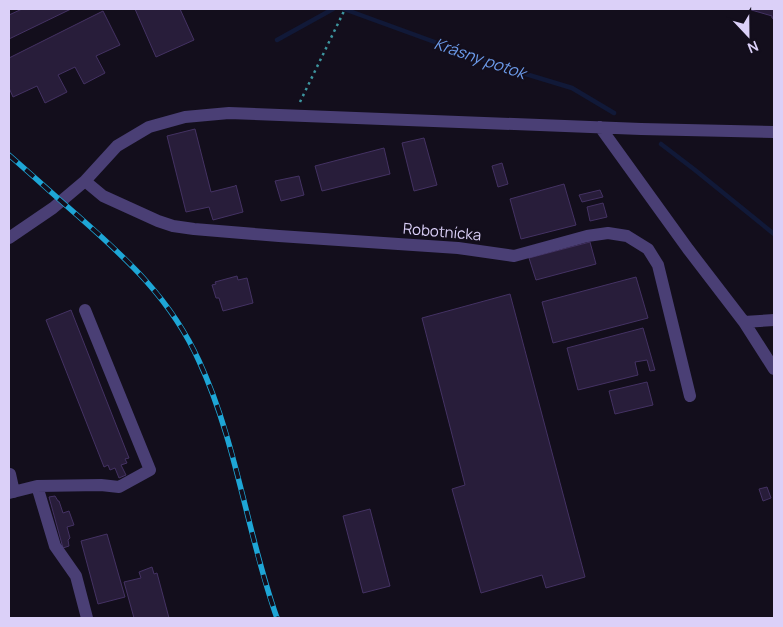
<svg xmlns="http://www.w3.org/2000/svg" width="783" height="627" viewBox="0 0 783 627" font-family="Manrope,sans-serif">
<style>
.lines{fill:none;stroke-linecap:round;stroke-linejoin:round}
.stream{stroke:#111938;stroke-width:4.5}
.building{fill:#281d3a;stroke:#443263}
.path{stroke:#3d959f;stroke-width:2.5;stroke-dasharray:2.5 4;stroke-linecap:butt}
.minor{stroke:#4a3f75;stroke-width:12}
.rail-casing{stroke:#1ea6d6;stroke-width:5.5}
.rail{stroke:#130e1c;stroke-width:4;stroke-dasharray:11;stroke-linecap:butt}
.labels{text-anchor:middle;stroke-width:4;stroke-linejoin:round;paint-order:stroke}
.street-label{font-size:15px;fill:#dbd0f8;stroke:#130e1c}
.water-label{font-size:16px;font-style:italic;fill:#6c9bea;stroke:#130e1c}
</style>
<rect width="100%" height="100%" fill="#130e1c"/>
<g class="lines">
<path class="stream" d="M344 9 506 68 572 88 614 113
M277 40 333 9
M661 144 695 170 774 234"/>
</g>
<path class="building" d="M22 9H71L9 39V15Z
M135 9H180L194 40 156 57Z
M748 9H774V19L772 18V16Z
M103 11 120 45 96 56 105 73 84 84 75 67 58 75 67 92 45 103 37 86 13 97 9 88V58Z
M195 129 211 192 235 186 236 185 243 212 213 220 209 207 186 212 167 136Z
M424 138 437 185 414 191 402 143Z
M384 148 390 174 322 191 315 166Z
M502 163 508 184 498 187 492 166Z
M299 176 304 195 281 201 275 181Z
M564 184 576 225 521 239 510 199Z
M600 190 603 197 582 202 579 195Z
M603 203 607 217 590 221 587 207Z
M590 242 596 264 536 280 529 258Z
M237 276 238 280 247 278 253 303 223 311 219 298H216L212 285 216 284 215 282Z
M636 277 648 318 553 343 542 302Z
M510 294 585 577 546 588 542 575 481 593 452 489 465 485 422 318Z
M71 310 129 458 125 459 127 463 121 465 126 475 119 478 115 468 110 470 108 465 104 467 46 320Z
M643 328 655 370 650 371 647 360 635 362 638 375 578 390 567 348Z
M647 382 653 405 615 414 609 391Z
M767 487 771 498 763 501 759 489Z
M55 496 58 501H59L63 513 69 511 74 525 67 527 70 538 68 540 69 546 63 548 49 497Z
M370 509 390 586 363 593 343 516Z
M107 534 125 597 98 604 81 541Z
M152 567 154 574 157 573 169 618H134L124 582 141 578 139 572Z"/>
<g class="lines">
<path class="path" d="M300 102 345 9"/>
<path class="minor" d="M600 127 688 249 744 322 774 369
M85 181 103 196 158 221 173 226 194 229 279 236 458 248 514 256 587 236 608 233 627 236 648 249 658 265 690 396
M9 238 53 208 85 181 117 146 149 127 185 117 229 113 641 129 774 132
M744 322 774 320
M10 474 14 492
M37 486 101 485 119 487 150 470 85 310
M9 493 37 486 55 546 76 576 87 618"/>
<g class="rail-casing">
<path id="rail" d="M9 155C32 175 54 195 77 215 127 259 171 299 199 361 237 443 247 534 277 618"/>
</g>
<use href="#rail" class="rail"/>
</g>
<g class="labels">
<g class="street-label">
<text transform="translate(442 232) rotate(5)" y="5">Robotnícka</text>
</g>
<g class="water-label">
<text transform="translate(480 58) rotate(19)" y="6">Krásny potok</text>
</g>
</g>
<rect width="783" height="627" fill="none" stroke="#dbd0f8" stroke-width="20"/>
<g transform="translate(748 35) rotate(158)" stroke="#130e1c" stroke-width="4" paint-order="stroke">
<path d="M0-4L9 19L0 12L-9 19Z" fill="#dbd0f8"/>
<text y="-8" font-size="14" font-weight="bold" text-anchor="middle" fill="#dbd0f8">N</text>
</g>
</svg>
